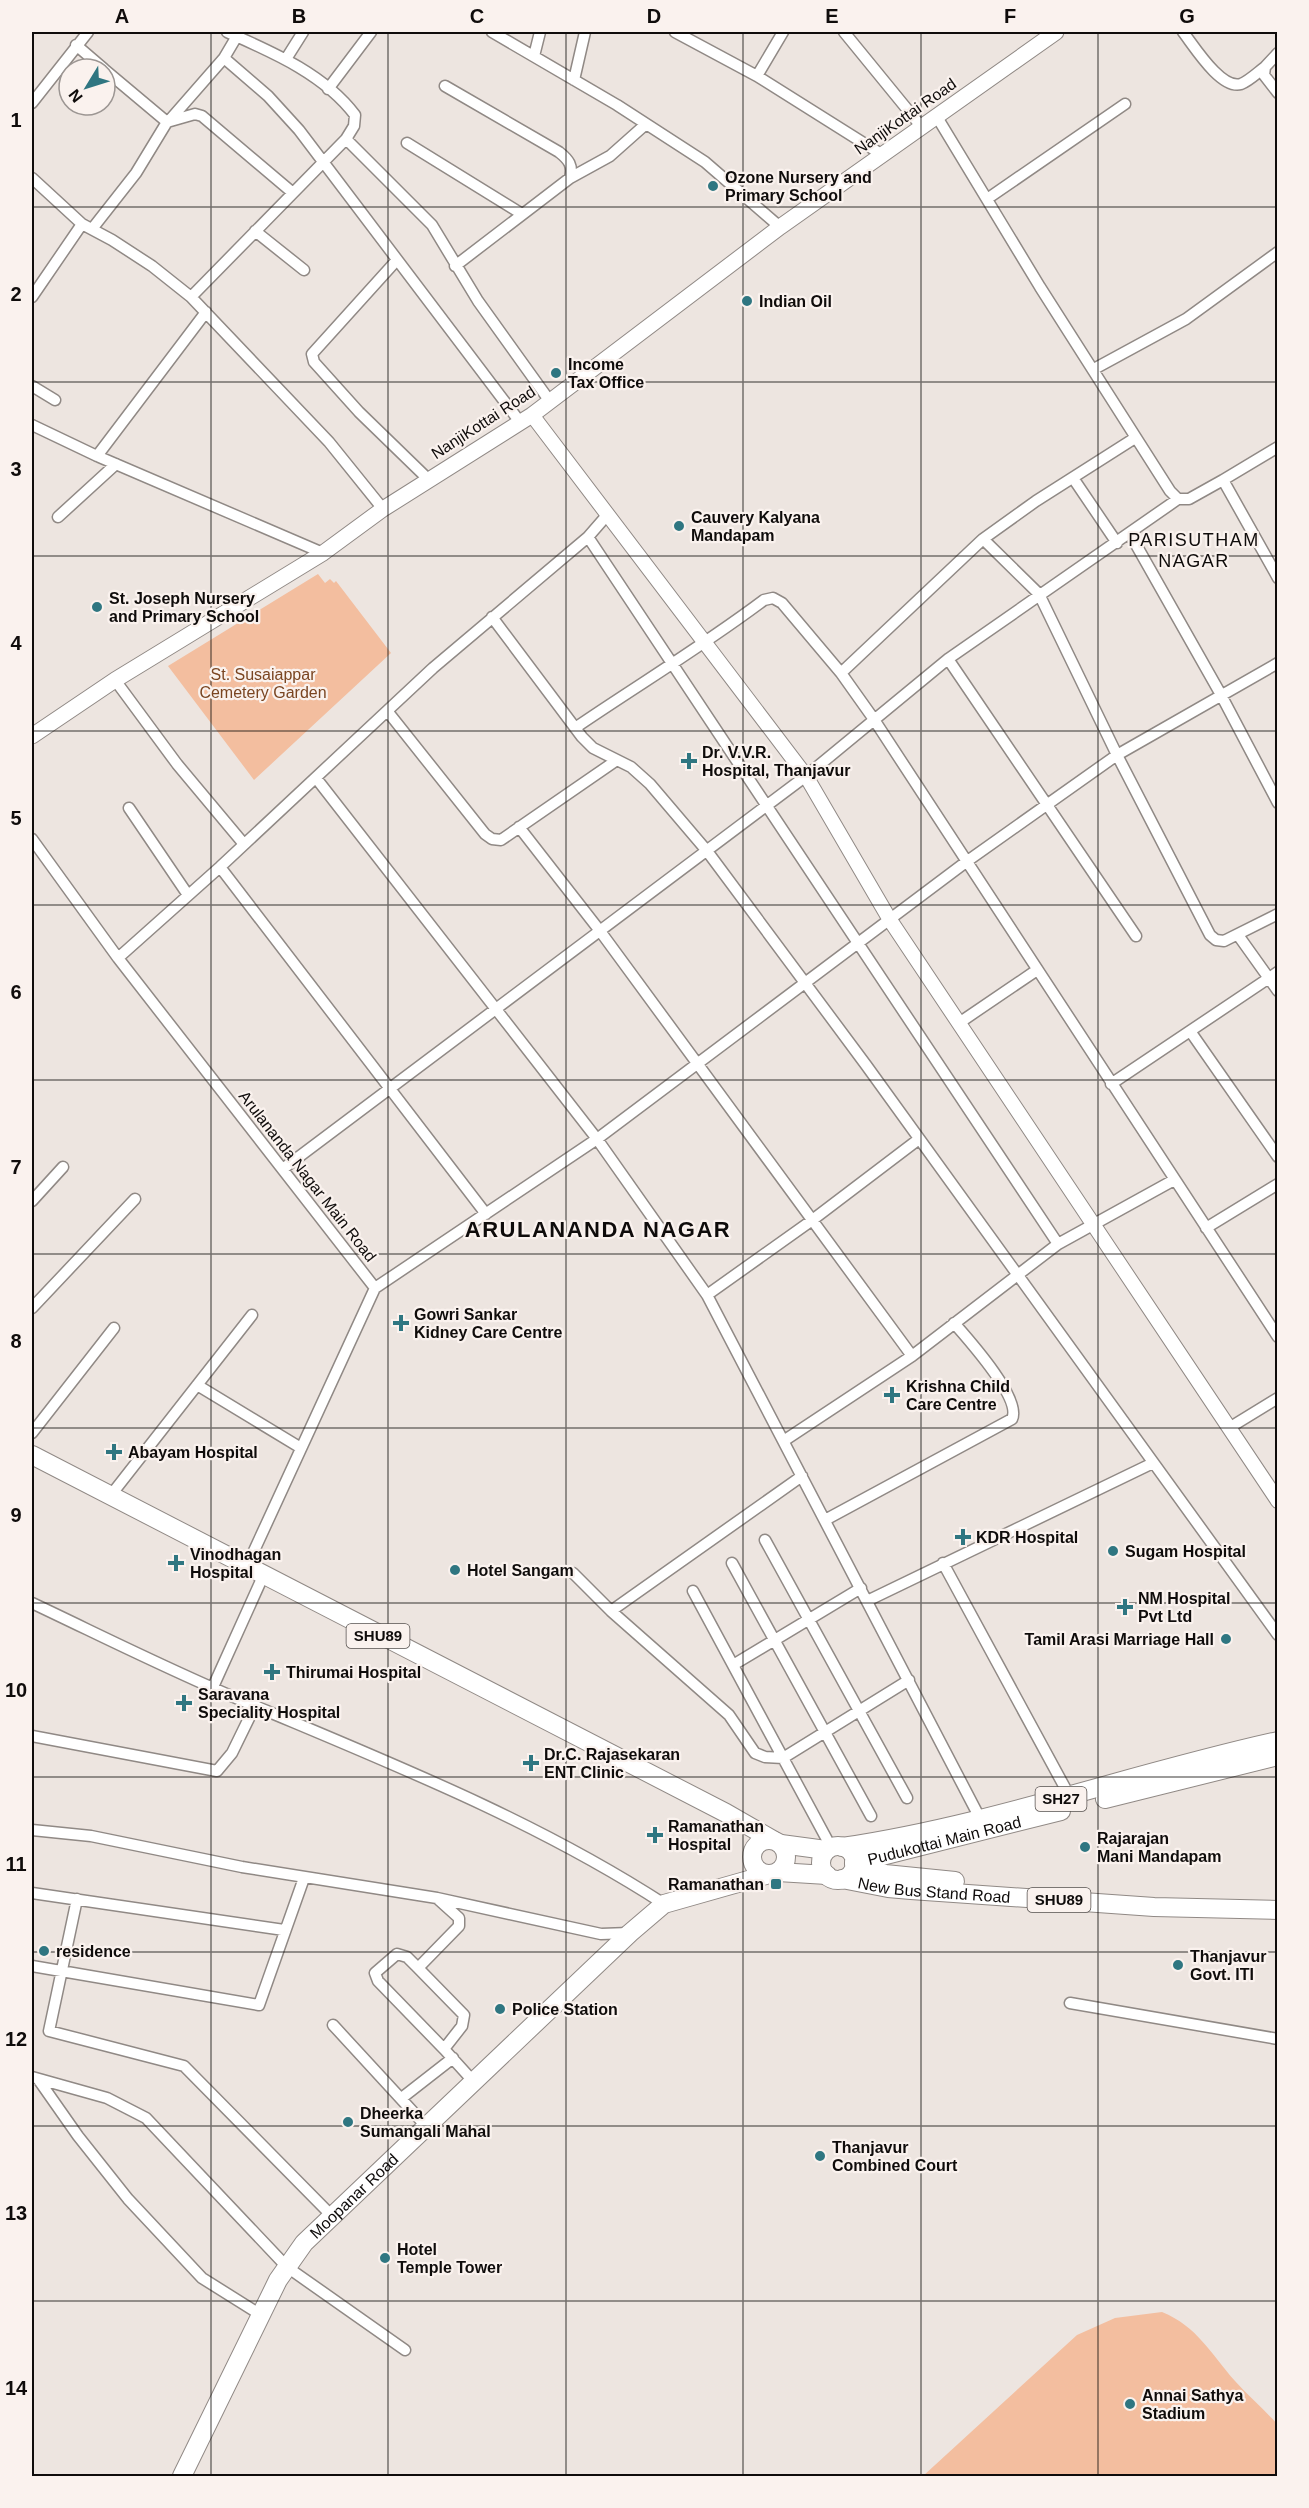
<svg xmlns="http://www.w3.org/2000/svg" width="1309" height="2508" viewBox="0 0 1309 2508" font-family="Arial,sans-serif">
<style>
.green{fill:#f3be9f}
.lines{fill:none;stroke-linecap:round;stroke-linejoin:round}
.minor-casing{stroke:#908985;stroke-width:13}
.tertiary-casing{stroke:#908985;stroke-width:16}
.secondary-casing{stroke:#908985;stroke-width:17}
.primary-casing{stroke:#908985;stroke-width:20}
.minor{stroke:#fff;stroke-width:10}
.tertiary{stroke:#fff;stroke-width:14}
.secondary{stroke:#fff;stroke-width:15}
.primary{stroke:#fff;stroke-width:18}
.grid{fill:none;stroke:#0f0c0b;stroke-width:1.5;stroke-opacity:0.55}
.poi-dot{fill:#2f7681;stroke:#faf2ee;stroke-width:2}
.labels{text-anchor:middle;stroke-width:4.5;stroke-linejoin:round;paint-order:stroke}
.shield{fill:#faf2ee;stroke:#56514f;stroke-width:1.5}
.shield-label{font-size:15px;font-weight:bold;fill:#0f0c0b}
.street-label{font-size:16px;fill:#0f0c0b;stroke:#faf2ee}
.poi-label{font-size:16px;font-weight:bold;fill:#0f0c0b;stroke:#faf2ee;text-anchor:start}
.park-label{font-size:16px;fill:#7a4521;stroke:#faf2ee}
.neighbourhood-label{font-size:18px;letter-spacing:1.5px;fill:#0f0c0b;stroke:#faf2ee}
.district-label{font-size:22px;font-weight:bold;letter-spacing:1.5px;fill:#0f0c0b;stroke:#faf2ee}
.neatline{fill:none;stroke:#0f0c0b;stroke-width:2}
.grid-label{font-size:20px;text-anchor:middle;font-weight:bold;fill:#0f0c0b}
</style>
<rect width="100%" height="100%" fill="#ede5e0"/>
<path class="green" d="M318 574 325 583 330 579 334 583 336 581 391 653 254 780 168 666Z
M1162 2312C1197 2326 1211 2354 1235 2381 1248 2396 1264 2409 1277 2424V2476H923L1077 2335 1115 2318Z"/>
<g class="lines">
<g class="minor-casing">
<path id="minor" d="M492 32 617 105 705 162 780 227
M675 32 757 76 881 154
M844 32 920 125
M1183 32C1194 46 1221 90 1241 84 1249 81 1257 73 1265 67
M76 45 104 69
M1278 53 1265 67 1264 75 1278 93
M534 56 540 32
M224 58 268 96 299 130 520 422
M286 59 303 32
M757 76 783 32
M574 80 585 32
M445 86 559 152C569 160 573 165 570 178
M328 89 371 32
M32 103 88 32
M937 117 1040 287 1170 491 1178 499H1189L1223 480 1278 578
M167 122 195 114 202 116 293 193
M168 122 224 58 237 36
M346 139 432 225 478 301 549 400
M407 143 522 214
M32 178 82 224 112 240 152 266 191 297 329 442 383 509
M987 199 1125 104
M92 229 136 173 167 122 105 70
M255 231 304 270
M396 261 312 354 314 362 359 412 428 479
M455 266 570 178 610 156 646 124
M32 297 82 224
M191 297 346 139 354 126 355 115C324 74 272 52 227 32
M1094 369 1186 319 1278 252
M32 386 55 400
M32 425 97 456 323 553
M97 456 206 312
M1073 478 1117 543
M1223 480 1278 447
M58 517 116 464
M1130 534 1220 693 1278 803
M588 537 1058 1244
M983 539 1039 594 1117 755 1210 935 1216 940 1224 941 1278 914
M492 617 582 737 593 748 631 767 650 784 707 851 866 1065 1278 1635
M948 659 1136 936
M841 673 983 539 1036 501 1135 438
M115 680 177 764 243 843
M388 712 485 834 492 839 501 840 617 760
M575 728C638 685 703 646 764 600L773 598 782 603 841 673 873 718 1278 1337
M316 778 597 1139 707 1295 983 1824
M129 808 188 895
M519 827 600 931 912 1356
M32 839 118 958 375 1288 247 1566
M220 867 486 1214
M1238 935 1278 991
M118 958 220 867 433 668 588 537 608 514
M959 1023 1037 970
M1190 1031 1278 1157
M1111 1084 1278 972
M284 1168 806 776 948 659 1178 499
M32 1201 63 1167
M1206 1228 1278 1184
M375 1288 597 1139 966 862 1117 755 1278 663
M707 1295 811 1221 919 1139
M32 1308 135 1199
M197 1385 301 1448
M1229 1428 1278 1398
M32 1433 114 1328
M785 1440 912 1356 1058 1244 1174 1180
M111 1495 252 1315
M825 1520 1012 1419C1022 1399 968 1339 954 1323
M765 1540 907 1798
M732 1563 871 1816
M943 1563 1070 1797
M573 1573 611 1611 729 1715 755 1753 765 1757 783 1758 909 1680
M693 1591 831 1847
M867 1601 1153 1463
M32 1603C106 1638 179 1675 255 1706 395 1765 536 1821 664 1904
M611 1611 802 1476
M733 1665 861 1588
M213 1687 264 1574
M32 1736 217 1771 232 1753 252 1712 253 1706
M32 1830 91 1836 242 1867 437 1898 601 1934 629 1933
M32 1893 284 1930
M77 1899 49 2031 184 2066 332 2216
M439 1900 459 1918V1926L418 1968 464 2015 462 2026 444 2049 473 2081
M32 1966 259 2005 304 1878
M418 1968 407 1957 397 1954 375 1973 378 1981 444 2049
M1070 2003 1278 2039
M333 2025 426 2126
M32 2077 107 2098 146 2118 287 2267 405 2350
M38 2079 78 2136 128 2199 202 2278 261 2315
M403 2097 453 2058"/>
</g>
<g class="tertiary-casing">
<path id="tertiary" d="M532 415 806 776 890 920 1278 1501"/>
</g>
<g class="secondary-casing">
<path id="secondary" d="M32 736 115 680 323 553 383 509 532 415 780 227 1056 32"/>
</g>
<g class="primary-casing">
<g id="primary">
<path d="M32 1455 726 1813 773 1840"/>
<path d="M1105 1799 1278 1756"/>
<circle cx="769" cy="1857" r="17"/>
<path d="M781 1844 826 1850"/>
<circle cx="838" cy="1863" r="17"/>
<path d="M842 1847C991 1825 1132 1773 1278 1741"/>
<path id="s1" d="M854 1863 1061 1811"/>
<path d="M854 1863 885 1874 955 1881"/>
<path d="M778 1872 827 1875"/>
<path id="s2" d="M842 1879 888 1888 911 1890 1154 1907 1278 1910"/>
<path id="s3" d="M182 2476 278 2280 304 2243 630 1933 664 1904 766 1875"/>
</g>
</g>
<use href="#minor" class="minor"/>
<use href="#tertiary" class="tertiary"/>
<use href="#secondary" class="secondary"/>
<use href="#primary" class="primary"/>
</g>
<path class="grid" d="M211 32V2476M388 32V2476M566 32V2476M743 32V2476M921 32V2476M1098 32V2476M32 207H1278M32 382H1278M32 556H1278M32 731H1278M32 905H1278M32 1080H1278M32 1254H1278M32 1428H1278M32 1603H1278M32 1777H1278M32 1952H1278M32 2126H1278M32 2301H1278"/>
<g class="poi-dot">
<circle cx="713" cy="186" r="6"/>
<circle cx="747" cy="301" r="6"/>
<circle cx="556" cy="373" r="6"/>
<circle cx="679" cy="526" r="6"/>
<circle cx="97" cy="607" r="6"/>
<path d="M686 752h6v6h6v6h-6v6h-6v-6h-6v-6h6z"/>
<path d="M398 1314h6v6h6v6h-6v6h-6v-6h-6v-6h6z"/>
<path d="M889 1386h6v6h6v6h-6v6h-6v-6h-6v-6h6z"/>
<path d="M111 1443h6v6h6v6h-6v6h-6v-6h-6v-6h6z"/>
<path d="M960 1528h6v6h6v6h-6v6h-6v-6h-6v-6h6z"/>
<circle cx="1113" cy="1551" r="6"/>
<path d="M173 1554h6v6h6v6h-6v6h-6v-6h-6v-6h6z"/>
<circle cx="455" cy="1570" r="6"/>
<path d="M1122 1598h6v6h6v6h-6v6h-6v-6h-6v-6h6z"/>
<circle cx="1226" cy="1639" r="6"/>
<path d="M269 1663h6v6h6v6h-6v6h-6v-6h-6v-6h6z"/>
<path d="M181 1694h6v6h6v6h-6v6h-6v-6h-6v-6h6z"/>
<path d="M528 1754h6v6h6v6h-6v6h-6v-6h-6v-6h6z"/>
<path d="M652 1826h6v6h6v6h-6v6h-6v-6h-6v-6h6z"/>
<circle cx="1085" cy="1847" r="6"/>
<rect x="770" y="1878" width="12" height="12" rx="3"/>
<circle cx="44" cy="1951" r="6"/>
<circle cx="1178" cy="1965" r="6"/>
<circle cx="500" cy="2009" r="6"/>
<circle cx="348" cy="2122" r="6"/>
<circle cx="820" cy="2156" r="6"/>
<circle cx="385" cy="2258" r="6"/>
<circle cx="1130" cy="2404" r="6"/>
</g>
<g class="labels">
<g class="shield">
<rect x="346.5" y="1624" width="63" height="24" rx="4.5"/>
<rect x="1035.5" y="1787" width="51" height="24" rx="4.5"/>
<rect x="1027.5" y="1888" width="63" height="24" rx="4.5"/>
</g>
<g class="shield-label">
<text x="378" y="1641">SHU89</text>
<text x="1061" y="1804">SH27</text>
<text x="1059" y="1905">SHU89</text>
</g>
<g class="street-label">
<text transform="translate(905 116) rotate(-35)" y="6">NanjiKottai Road</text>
<text transform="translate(483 422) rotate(-33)" y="6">NanjiKottai Road</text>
<text transform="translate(308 1176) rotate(52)" y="6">Arulananda Nagar Main Road</text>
<text dy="6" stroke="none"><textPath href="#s1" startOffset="93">Pudukottai Main Road</textPath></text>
<text dy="6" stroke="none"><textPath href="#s2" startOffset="93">New Bus Stand Road</textPath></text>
<text dy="6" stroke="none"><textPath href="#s3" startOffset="332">Moopanar Road</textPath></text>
</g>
<g class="poi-label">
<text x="725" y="183">Ozone Nursery and<tspan x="725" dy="18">Primary School</tspan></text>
<text x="759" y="307">Indian Oil</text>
<text x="568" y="370">Income<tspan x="568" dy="18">Tax Office</tspan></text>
<text x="691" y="523">Cauvery Kalyana<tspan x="691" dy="18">Mandapam</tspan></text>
<text x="109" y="604">St. Joseph Nursery<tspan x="109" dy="18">and Primary School</tspan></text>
<text x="702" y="758">Dr. V.V.R.<tspan x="702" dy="18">Hospital, Thanjavur</tspan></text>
<text x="414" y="1320">Gowri Sankar<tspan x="414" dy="18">Kidney Care Centre</tspan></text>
<text x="906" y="1392">Krishna Child<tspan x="906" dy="18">Care Centre</tspan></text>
<text x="128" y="1458">Abayam Hospital</text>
<text x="976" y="1543">KDR Hospital</text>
<text x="1125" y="1557">Sugam Hospital</text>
<text x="190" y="1560">Vinodhagan<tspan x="190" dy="18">Hospital</tspan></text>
<text x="467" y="1576">Hotel Sangam</text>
<text x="1138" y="1604">NM Hospital<tspan x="1138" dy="18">Pvt Ltd</tspan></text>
<text x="1214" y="1645" text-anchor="end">Tamil Arasi Marriage Hall</text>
<text x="286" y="1678">Thirumai Hospital</text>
<text x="198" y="1700">Saravana<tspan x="198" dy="18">Speciality Hospital</tspan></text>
<text x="544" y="1760">Dr.C. Rajasekaran<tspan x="544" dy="18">ENT Clinic</tspan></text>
<text x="668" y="1832">Ramanathan<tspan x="668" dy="18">Hospital</tspan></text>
<text x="1097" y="1844">Rajarajan<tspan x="1097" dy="18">Mani Mandapam</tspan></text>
<text x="764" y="1890" text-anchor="end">Ramanathan</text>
<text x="56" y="1957">residence</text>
<text x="1190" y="1962">Thanjavur<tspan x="1190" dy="18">Govt. ITI</tspan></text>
<text x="512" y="2015">Police Station</text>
<text x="360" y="2119">Dheerka<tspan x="360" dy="18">Sumangali Mahal</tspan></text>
<text x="832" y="2153">Thanjavur<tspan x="832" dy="18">Combined Court</tspan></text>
<text x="397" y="2255">Hotel<tspan x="397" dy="18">Temple Tower</tspan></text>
<text x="1142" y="2401">Annai Sathya<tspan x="1142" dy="18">Stadium</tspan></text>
</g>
<g class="park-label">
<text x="263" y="680">St. Susaiappar<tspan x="263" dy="18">Cemetery Garden</tspan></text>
</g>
<g class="neighbourhood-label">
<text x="1194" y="546">PARISUTHAM<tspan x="1194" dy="21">NAGAR</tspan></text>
</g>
<g class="district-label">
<text x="598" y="1237">ARULANANDA NAGAR</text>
</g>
</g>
<rect width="1309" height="2508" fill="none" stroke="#faf2ee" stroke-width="66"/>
<g transform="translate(87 87) rotate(232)"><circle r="28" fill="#faf2ee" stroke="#9c9693" stroke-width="1.5"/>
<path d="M0-4.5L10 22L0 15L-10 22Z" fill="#2f7681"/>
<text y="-9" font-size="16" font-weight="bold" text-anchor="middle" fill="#0f0c0b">N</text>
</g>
<rect x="33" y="33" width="1243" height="2442" class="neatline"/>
<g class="grid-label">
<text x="122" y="23">A</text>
<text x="299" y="23">B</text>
<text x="477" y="23">C</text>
<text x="654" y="23">D</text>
<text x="832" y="23">E</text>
<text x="1010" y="23">F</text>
<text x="1187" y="23">G</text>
<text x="16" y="127">1</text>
<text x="16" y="301">2</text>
<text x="16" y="476">3</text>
<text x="16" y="650">4</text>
<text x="16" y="825">5</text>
<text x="16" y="999">6</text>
<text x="16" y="1174">7</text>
<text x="16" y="1348">8</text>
<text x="16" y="1522">9</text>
<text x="16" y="1697">10</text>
<text x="16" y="1871">11</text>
<text x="16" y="2046">12</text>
<text x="16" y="2220">13</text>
<text x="16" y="2395">14</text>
</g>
</svg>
